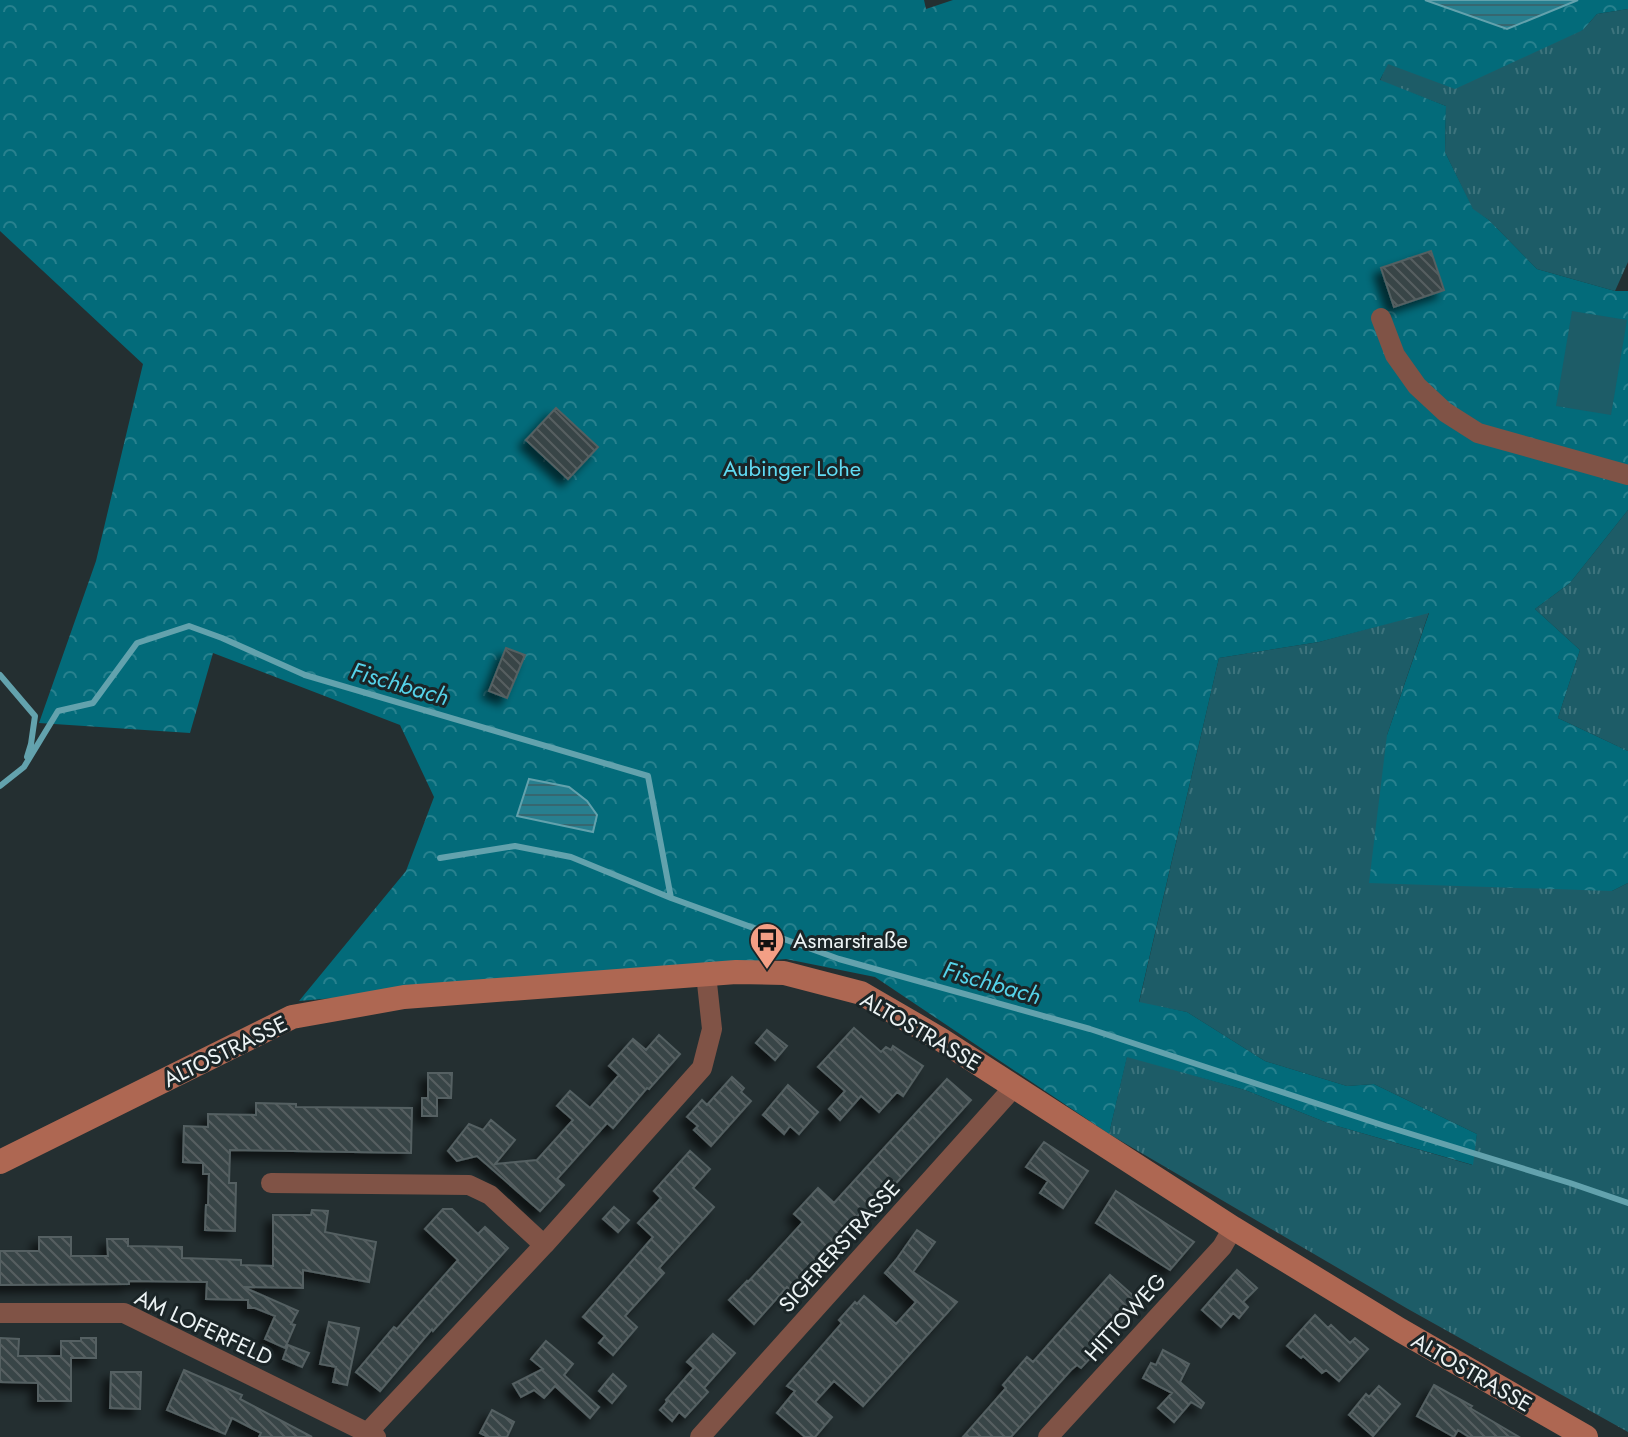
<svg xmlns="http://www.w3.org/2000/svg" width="1628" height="1437" viewBox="0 0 1628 1437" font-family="Jost,sans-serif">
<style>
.grass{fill:url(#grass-tufts)}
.forest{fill:url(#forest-crowns)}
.pitch{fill:#1d5c67}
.water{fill:url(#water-rules);stroke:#63a2ad;stroke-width:2}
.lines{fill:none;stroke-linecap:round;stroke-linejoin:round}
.stream{stroke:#63a2ad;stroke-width:6}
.building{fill:url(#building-back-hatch);stroke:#546062;stroke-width:2;filter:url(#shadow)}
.minor{stroke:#805346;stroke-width:20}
.secondary{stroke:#ae6752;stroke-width:24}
.labels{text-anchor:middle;stroke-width:6;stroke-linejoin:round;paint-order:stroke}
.park-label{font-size:22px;fill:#60dbf3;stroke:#1b2527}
.poi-label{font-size:22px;fill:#ecf3f4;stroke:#1b2527;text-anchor:start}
.street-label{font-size:22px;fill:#ecf3f4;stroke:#1b2527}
.water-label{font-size:24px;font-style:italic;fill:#55d2e9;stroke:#1b2527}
</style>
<defs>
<pattern id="grass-tufts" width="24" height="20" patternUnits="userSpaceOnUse" patternTransform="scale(2)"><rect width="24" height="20" fill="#1d5c67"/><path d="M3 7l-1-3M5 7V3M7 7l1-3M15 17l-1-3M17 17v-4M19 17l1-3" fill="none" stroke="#3e747d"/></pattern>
<pattern id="forest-crowns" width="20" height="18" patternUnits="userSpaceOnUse" patternTransform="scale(2)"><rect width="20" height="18" fill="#036b7a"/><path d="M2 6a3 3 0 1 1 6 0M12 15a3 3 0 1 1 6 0" fill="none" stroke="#28818e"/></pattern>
<pattern id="water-rules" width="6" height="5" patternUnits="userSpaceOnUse" patternTransform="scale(2)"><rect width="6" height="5" fill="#287f8f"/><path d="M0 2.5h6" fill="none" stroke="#366770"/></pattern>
<pattern id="building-back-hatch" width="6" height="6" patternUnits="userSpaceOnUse" patternTransform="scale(2)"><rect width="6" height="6" fill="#394446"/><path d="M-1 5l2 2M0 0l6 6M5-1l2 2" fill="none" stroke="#565f61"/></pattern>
<filter id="shadow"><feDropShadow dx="-7" dy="7" stdDeviation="4" flood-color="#0009"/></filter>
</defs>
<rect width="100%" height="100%" fill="#242f31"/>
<path class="grass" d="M1628 9V262L1615 291 1537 269 1489 220 1473 210 1445 152 1446 106 1380 81 1387 64 1583 30 1597 14Z
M1628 510V751L1558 718 1580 650 1535 609 1570 583Z
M1429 612 1387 735 1612 891 1628 883V1432L1408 1309 1109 1134 1127 1056 1245 1090 1330 1124 1472 1165 1477 1134 1374 1084 1347 1086 1265 1061 1187 1012 1139 1003 1219 658 1319 642Z"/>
<path class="forest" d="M0 0H924L926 9 953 0H1425L1507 29 1578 0H1628V9L1597 14 1583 30 1455 89 1388 64 1380 80 1446 106 1445 152 1473 209 1489 220 1537 269 1615 291H1628V510L1570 583 1535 609 1580 650 1558 718 1628 751V883L1612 891 1369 883 1387 735 1429 613 1319 642 1219 658 1139 1002 1187 1012 1265 1061 1347 1086 1374 1084 1477 1134 1473 1165 1330 1124 1245 1090 1127 1057 1109 1134 875 977 786 959 299 1001 406 871 434 797 400 725 213 653 190 733 39 723 96 561 143 364 0 231Z"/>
<path class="pitch" d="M1572 311 1627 320 1611 415 1556 406Z"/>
<path class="water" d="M1425 0H1578L1507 29Z
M529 779 569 787 587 801 597 815 593 832 517 816Z"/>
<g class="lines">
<path class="stream" d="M0 675 35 716 31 744 27 757
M0 786 24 767 58 711 93 703 137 643 189 626 222 638 305 675 648 776 671 898 839 959 1090 1029 1385 1126 1570 1183 1628 1203
M440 858 515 846 571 857 671 898"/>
</g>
<path class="building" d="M1431 251 1444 290 1394 307 1381 268Z
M556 408 598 447 568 479 526 440Z
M506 648 525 655 507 698 489 691Z
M854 1028 881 1052 886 1047 891 1050 893 1046 923 1066 903 1096 897 1092 879 1112 861 1096 840 1120 829 1109 845 1091 818 1067Z
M767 1030 787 1046 775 1060 756 1043Z
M659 1035 680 1054 649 1089 647 1088 613 1128 607 1123 557 1179 564 1185 540 1211 477 1156 457 1161 448 1151 469 1124 483 1130 491 1120 515 1140 495 1164 537 1160 573 1120 557 1106 570 1091 590 1108 619 1075 609 1066 633 1039 646 1050Z
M428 1073H452L451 1098H437V1116H422V1098H428Z
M732 1077 744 1088 741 1092 751 1101 711 1146 694 1130 698 1126 687 1117 702 1100 707 1105Z
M947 1079 971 1100 871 1211 865 1216 861 1212 822 1255 826 1259 794 1293 787 1287 754 1324 729 1300 747 1281 748 1282 803 1222 794 1214 818 1188 834 1203Z
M788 1085 818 1112 799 1134 790 1126 784 1134 763 1115Z
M256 1103 296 1104V1107L412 1108 411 1153 230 1150 229 1183H236L235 1231 205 1230 206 1205H208L209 1174H203V1163L183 1162 184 1126 208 1127V1114L256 1115Z
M1044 1142 1088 1171 1063 1208 1040 1193 1048 1181 1026 1167Z
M690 1151 710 1169 693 1188 714 1207 659 1268 664 1273 625 1316 637 1327 613 1355 599 1343 605 1336 583 1317 653 1237 638 1223 661 1198 654 1191Z
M1116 1191 1194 1242 1170 1270 1096 1223Z
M614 1207 629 1220 618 1232 603 1219Z
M443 1209H452L478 1234 485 1227 508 1248 433 1331 432 1329 380 1391 356 1372 394 1327 397 1329 458 1260 425 1229Z
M312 1210 328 1211 325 1232 376 1242 369 1282 303 1270V1288L243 1287 298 1311 291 1324 295 1325 285 1348 265 1339 275 1316 255 1308H248V1300L206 1299 207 1282 129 1281V1284L0 1285V1251H39V1237H71V1256H108L107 1239H128V1246L182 1247V1258L241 1260V1265L273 1266V1215H311Z
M917 1230 935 1242 913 1272 957 1302 863 1406 834 1381 815 1402 832 1417 815 1437H805L777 1413 795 1391 787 1386 842 1323 839 1320 855 1302 857 1304 864 1296 896 1324 916 1302 885 1273 896 1260Z
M1237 1270 1257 1288 1243 1302 1248 1307 1239 1318 1233 1313 1221 1327 1202 1310Z
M1110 1275 1137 1299 1131 1305 1135 1308 1120 1324 1116 1321 1092 1349 1096 1352 1081 1368 1077 1365 1071 1370 1011 1437H963L1006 1388 1003 1385 1027 1357 1033 1362Z
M1315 1315 1328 1328 1331 1325 1350 1343 1355 1338 1368 1349 1339 1381 1326 1370 1322 1373 1303 1356 1301 1358 1287 1346Z
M329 1322 359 1328 347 1385 333 1382 336 1367 320 1364Z
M713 1334 735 1353 704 1388 708 1392 685 1417 679 1412 672 1421 660 1410 667 1402 666 1400 694 1368 687 1362Z
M0 1338 19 1339 18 1356H61V1341H81V1338H96V1358H71V1401H38V1383L0 1382Z
M546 1341 573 1364 564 1375 599 1407 590 1418 555 1386 544 1398 534 1390 521 1397 513 1384 543 1369 531 1359Z
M288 1345 309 1353 302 1367 283 1359Z
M1163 1350 1189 1364 1180 1382 1204 1403 1201 1408 1191 1402 1174 1422 1158 1408 1172 1393 1143 1378 1151 1363 1156 1365Z
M184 1370 242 1395 240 1399 312 1437H259L261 1433 232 1418 225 1434 167 1410Z
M111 1372H141L140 1409 110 1408Z
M613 1374 626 1386 612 1403 599 1391Z
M1434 1385 1472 1406 1470 1408 1519 1437H1469L1458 1430 1454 1437 1417 1416Z
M1379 1386 1400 1404 1373 1436 1349 1415 1366 1394 1369 1397Z
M492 1410 514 1422 507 1437H488L480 1433Z"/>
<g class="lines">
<path class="minor" d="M1381 318 1395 355 1417 386 1445 412 1478 433 1628 475
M271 1183 469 1185 490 1195 544 1245
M0 1313H124L376 1437
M367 1433 544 1245 702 1068 712 1029 706 974
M700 1437 1014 1087
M1048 1437 1222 1247 1233 1228"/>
<path class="secondary" d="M0 1162 292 1017 404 997 736 972 784 973 861 993 940 1039 1233 1228 1400 1330 1586 1437"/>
</g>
<defs>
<g id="bus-pin" transform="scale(1.8)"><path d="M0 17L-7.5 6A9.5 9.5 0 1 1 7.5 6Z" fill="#f39f85" stroke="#1b2527"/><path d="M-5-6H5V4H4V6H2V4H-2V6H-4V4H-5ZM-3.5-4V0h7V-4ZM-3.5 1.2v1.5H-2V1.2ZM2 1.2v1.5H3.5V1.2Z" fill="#111"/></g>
</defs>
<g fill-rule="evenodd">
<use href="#bus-pin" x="767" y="940"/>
</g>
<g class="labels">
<g class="park-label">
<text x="792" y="476">Aubinger Lohe</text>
</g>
<g class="poi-label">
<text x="793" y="948">Asmarstraße</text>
</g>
<g class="street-label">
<text transform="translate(921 1031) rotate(30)" y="8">ALTOSTRASSE</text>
<text transform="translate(225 1051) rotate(-26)" y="8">ALTOSTRASSE</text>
<text transform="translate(839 1246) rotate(-48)" y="8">SIGERERSTRASSE</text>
<text transform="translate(1125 1317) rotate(-48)" y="8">HITTOWEG</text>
<text transform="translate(204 1327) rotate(25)" y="8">AM LOFERFELD</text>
<text transform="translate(1472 1372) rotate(30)" y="8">ALTOSTRASSE</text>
</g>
<g class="water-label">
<text transform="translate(400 684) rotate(16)" y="8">Fischbach</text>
<text transform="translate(992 983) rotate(16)" y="8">Fischbach</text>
</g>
</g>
</svg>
